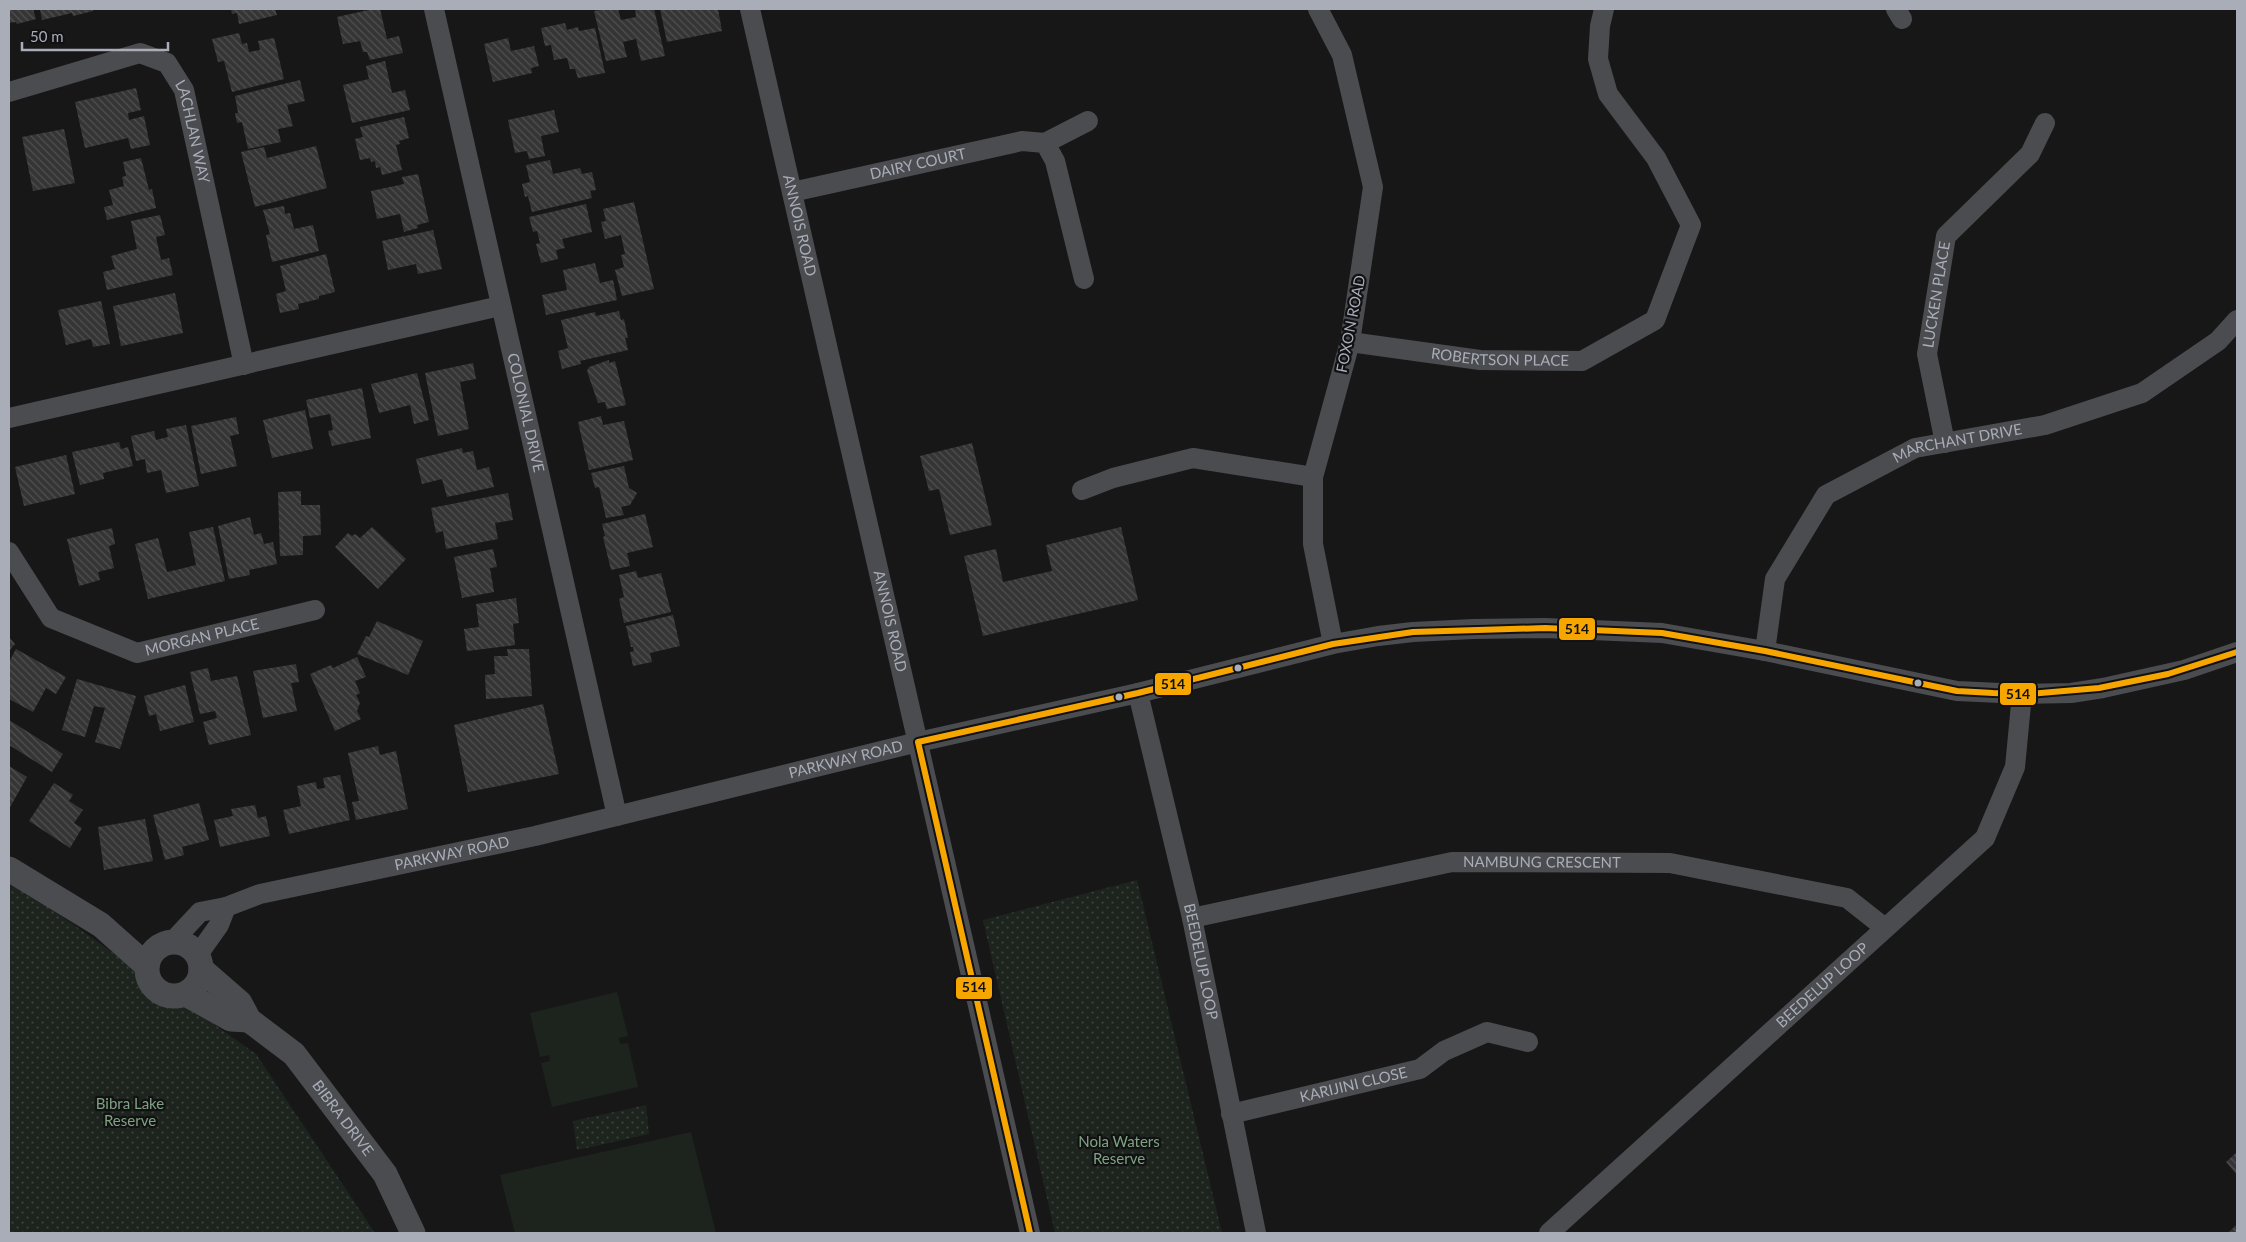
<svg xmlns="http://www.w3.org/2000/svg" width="2246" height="1242" viewBox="0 0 2246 1242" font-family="Lato,sans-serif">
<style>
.park{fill:url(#park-dots)}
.garden{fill:#1d241e}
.building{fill:url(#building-back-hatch)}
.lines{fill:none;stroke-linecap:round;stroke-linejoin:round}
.minor{stroke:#4b4c50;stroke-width:20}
.tertiary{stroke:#4b4c50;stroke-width:25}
.bus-1-casing{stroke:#111113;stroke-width:10}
.bus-1{stroke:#f7a600;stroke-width:6}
.bus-dot{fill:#a8adb8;stroke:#111113;stroke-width:2}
.labels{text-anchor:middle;stroke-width:4.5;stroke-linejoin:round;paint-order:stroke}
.street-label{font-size:15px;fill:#a8adb8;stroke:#111113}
.park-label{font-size:15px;fill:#7fa381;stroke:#111113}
.line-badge{stroke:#111113;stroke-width:2}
.pale-badge-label{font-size:14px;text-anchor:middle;font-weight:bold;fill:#111}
</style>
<defs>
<pattern id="park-dots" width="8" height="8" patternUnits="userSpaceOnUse" patternTransform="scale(1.25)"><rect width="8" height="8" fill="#1d241e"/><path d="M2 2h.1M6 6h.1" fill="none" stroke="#3b413d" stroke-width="1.8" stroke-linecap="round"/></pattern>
<pattern id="building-back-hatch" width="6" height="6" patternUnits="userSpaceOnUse" patternTransform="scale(1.25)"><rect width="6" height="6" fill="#353536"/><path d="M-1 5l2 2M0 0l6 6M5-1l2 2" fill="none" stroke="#4f5051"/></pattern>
</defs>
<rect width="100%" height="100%" fill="#171717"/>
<path class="park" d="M9 879 256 1054 375 1233H9Z
M1137 880 1222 1233H1055L983 920Z
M646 1105 649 1134 577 1150 573 1121Z"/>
<path class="garden" d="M617 992 628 1036 619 1038 620 1044 628 1043 638 1087 552 1107 541 1063 550 1061 549 1055 540 1057 530 1013Z
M691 1132 716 1233H515L500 1175Z"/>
<path class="building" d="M9 9H33L36 19 17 24 16 22 9 23Z
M40 9H93V11L73 16 72 13 42 20Z
M231 9H275L277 15 239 24 237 13 232 14Z
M373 9H380L387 39 399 36 403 53 370 60 367 52H363L360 41 343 44 337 17Z
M606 9H618L621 20 636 17 635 9H654L665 56 641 61 636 39 623 42 627 57 606 61 594 11Z
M660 9H718L722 31 667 42Z
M565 23 567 30 578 27 579 31 595 28 605 73 578 78 575 69H570L567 58 554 60 551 45 545 46 541 28Z
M239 33 242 44 247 43 249 52 260 50 258 41 274 38 284 79 232 92 224 61 218 62 212 39Z
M508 38 511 51 534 46 539 66 531 68 532 73 493 82 484 44Z
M385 61 392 93 405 90 410 110 352 123 343 85 369 79 366 66Z
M300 80 305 101 287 105 293 126 278 129 281 142 248 149 242 122 237 123 235 113H238L235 96Z
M136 88 141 110 128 113 129 120 144 116 150 145 131 149 128 138 85 148 75 102Z
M554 110 559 132 541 136 545 156 529 159 527 151 515 153 508 120Z
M404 117 409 138 399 141 400 144 396 145 402 170 382 175 380 167 376 168 375 161 371 162 370 158 360 160 355 139 363 137 360 127Z
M64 129 75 183 33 191 22 137Z
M316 146 327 188 255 207 241 152 264 147 267 158Z
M141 158 149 190 152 189 156 208 107 220 104 207 113 205 109 190 124 186 122 177 126 176 123 162Z
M550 160 553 174 580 168 582 174 592 172 596 190 590 191 592 198 532 212 528 196 525 197 522 184 530 182 526 165Z
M418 174 429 222 417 225 418 228 404 232 400 214 377 219 371 191 404 184 402 177Z
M634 202 654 289 622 296 615 270 624 267 621 255 625 254 621 235 605 239 601 222 606 221 603 209Z
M586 204 592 232 562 239 565 248 556 250 558 259 541 263 536 244 540 243 537 231 533 232 529 217Z
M284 206 285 214 290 213 294 229 313 225 319 251 272 262 266 235 270 234 263 210Z
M160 215 165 235 156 237 161 260 169 258 173 275 107 290 103 272 115 269 111 256 137 249 131 221Z
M433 230 442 269 418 274 416 264 388 270 382 241Z
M326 254 335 292 319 296V299L298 304 299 309 280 313 276 294 286 291 280 266Z
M595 263 600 283 613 280 617 300 546 315 542 295 567 290 563 270Z
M175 293 183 333 121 346 113 306Z
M101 301 110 344 93 347 91 339 66 345 58 310Z
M619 311 621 320 624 319 628 338H625L628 350 580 361 581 364 562 369 558 351 568 348 561 320 595 312 596 316Z
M609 360V363L615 361 626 405 607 409 605 402 598 403 587 371 589 367Z
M473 363 476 379 460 382 469 429 438 436 425 373Z
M417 373 429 420 414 424 410 405 379 413 371 384Z
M362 388 371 438 332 446 328 431 333 430 330 414 310 418 306 400Z
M305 410 313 449 272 458 263 420Z
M601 416 603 425 624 421 633 460 589 470 578 422Z
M236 417 239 434 230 436 237 466 201 474 191 426Z
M186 425 199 486 166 493 161 470 147 473 145 459 136 461 131 436 154 431 156 440 168 437 166 429Z
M119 442 121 449 128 447 133 466 103 473 104 479 80 485 72 452Z
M972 443 992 525 950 535 939 489 929 491 920 456Z
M462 448 463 453 473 451 477 470 489 467 494 487 447 497 442 479 422 484 416 459Z
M66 455 75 494 24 506 15 467Z
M624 466 629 488 637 493 630 505 621 507 624 515 606 518 599 487 595 488 591 473Z
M301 491V505H320L321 535 303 536V555L280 556 278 492Z
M508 493 513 520 495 523 498 539 446 549 443 531 436 533 431 508Z
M645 514 653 547 627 553 630 566 611 570 603 537 605 536 602 524Z
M250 517 254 535 261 533 264 544 273 542 277 564 249 570 250 575 229 579 218 526Z
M213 527 225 581 148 599 135 544 158 538 167 572 180 569 196 565 189 532Z
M372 527 406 559 378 589 335 547 348 533 352 536 355 534 360 538Z
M1121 527 1138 600 983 636 964 556 996 549 1003 582 1052 571 1046 545Z
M112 528 115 544 109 546 114 568 98 572 100 580 79 586 67 539Z
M493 549 497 567 490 568 494 592 462 598 454 557Z
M636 571 638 578 661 573 671 612 624 623 619 599 624 597 619 575Z
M516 598 519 623 513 624 515 645 467 651 464 629 479 627 476 604Z
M673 615 680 646 650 653 652 662 633 666 630 652 634 651 633 647H631L626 626Z
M377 621 423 641 408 675 357 654 366 636 369 637Z
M9 637 15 644 9 651Z
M16 649 66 677 56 694 46 688 33 712 9 699V662Z
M507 649H529L532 696 486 699 485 675 495 674 494 656H508Z
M357 657 366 677 355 681 360 693 356 695 360 703 357 711 361 719 335 731 310 674 331 665 333 668Z
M296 664 299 682 291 683 297 711 263 718 253 671Z
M208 668 211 681 237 676 251 735 209 745 203 722 217 718 215 711 200 714 190 672Z
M77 679 136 696 120 749 95 742 105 708 94 706 85 737 62 730Z
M185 685 194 722 160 731 156 714 149 716 144 696Z
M543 704 559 774 468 792 454 725Z
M9 720 63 754 52 772 9 745Z
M378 746 380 755 396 751 408 809 356 820 352 802 359 801 348 753Z
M9 766 27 777 9 809Z
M340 775 350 820 289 834 283 810 301 806 297 786 316 782 317 789 325 788 323 778Z
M54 783 73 795 69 801 83 810 74 823 82 828 70 848 29 821Z
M199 803 209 840 182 847 184 855 165 860 153 815Z
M255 805 258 818 266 816 270 836 220 847 214 820 233 816 231 809Z
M145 819 153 861 104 870 98 827Z
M2237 1152V1175L2226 1162Z
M2237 1224V1233H2228Z"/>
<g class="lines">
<g class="minor">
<path id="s1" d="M434 9 617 816"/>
<path id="s2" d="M750 9 1030 1233"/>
<path d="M1318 9 1342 55 1373 187 1350 342 1313 477V544L1333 644"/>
<path d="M1896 9 1902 19"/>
<path id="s3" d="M9 92 140 53 167 63 184 90 244 365"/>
<path d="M1045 143 1088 121"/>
<path id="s4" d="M792 192 1022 141 1045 143 1055 161 1084 279"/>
<path id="s5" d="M1350 342 1480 360 1582 361 1655 320 1691 225 1656 158 1608 94 1598 59 1600 26 1604 9"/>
<path d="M9 418 500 306"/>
<path id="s6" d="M1945 443 1927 354 1946 236 2030 154 2045 123"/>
<path d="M1082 490 1113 478 1193 458 1313 477"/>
<path id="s7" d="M9 552 51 618 137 653 315 610"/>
<path id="s8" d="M1765 651 1775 579 1826 495 1915 448 2045 425 2142 393 2218 341 2237 320"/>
<path id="s9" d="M1138 693 1192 918 1256 1233"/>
<path id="s10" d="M1192 918 1452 862 1670 863 1847 898 1885 928"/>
<path id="s11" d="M172 942 200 912 226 907 260 894 535 836 918 742 1138 693 1333 644 1378 636 1413 632 1473 629 1545 628 1662 633 1765 651 1957 691 2022 694 2071 693 2103 688 2184 670 2237 652"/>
<path d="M197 956 219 925 226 907"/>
<path id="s12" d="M1231 1114 1420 1069 1444 1051 1487 1032 1528 1042"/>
<path id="s13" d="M1549 1233 1985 838 2015 767 2022 694"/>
</g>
<g class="tertiary">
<path d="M9 869 101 925 147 966"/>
<circle cx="174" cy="969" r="27"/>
<path id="s14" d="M201 969 240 1003 249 1020 294 1054 385 1174 413 1233"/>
<path d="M186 994 231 1019 249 1020"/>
</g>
<g class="bus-1-casing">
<path id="bus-1" d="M918 742 1138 693 1333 644 1413 632 1545 628 1662 633 1765 651 1957 691 1993 693 2029 694 2099 688 2168 674 2237 652
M918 742 1030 1233"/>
</g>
<use href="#bus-1" class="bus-1"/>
</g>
<g class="bus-dot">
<circle cx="1238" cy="668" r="4.5"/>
<circle cx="1918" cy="683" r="4.5"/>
<circle cx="1119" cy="697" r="4.5"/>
</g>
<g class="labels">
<g class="street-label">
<text dy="5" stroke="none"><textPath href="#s3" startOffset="240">LACHLAN WAY</textPath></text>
<text dy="5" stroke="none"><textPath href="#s4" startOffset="129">DAIRY COURT</textPath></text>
<text dy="5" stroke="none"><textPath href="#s2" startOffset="222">ANNOIS ROAD</textPath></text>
<text dy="5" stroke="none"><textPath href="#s6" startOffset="151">LUCKEN PLACE</textPath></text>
<text transform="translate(1351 324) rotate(-79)" y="5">FOXON ROAD</text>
<text dy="5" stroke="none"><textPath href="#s5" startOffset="151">ROBERTSON PLACE</textPath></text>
<text dy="5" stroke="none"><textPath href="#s1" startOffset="414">COLONIAL DRIVE</textPath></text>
<text dy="5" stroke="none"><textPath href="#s8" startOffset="314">MARCHANT DRIVE</textPath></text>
<text dy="5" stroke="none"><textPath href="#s2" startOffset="628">ANNOIS ROAD</textPath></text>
<text dy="5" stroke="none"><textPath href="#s7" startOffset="238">MORGAN PLACE</textPath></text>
<text dy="5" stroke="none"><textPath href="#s11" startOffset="705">PARKWAY ROAD</textPath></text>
<text dy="5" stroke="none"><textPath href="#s11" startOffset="300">PARKWAY ROAD</textPath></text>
<text dy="5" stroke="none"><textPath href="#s10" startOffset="356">NAMBUNG CRESCENT</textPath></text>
<text dy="5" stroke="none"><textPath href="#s9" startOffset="276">BEEDELUP LOOP</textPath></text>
<text dy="5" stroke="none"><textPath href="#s13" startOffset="369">BEEDELUP LOOP</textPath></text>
<text dy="5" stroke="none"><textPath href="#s12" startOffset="126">KARIJINI CLOSE</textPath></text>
<text dy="5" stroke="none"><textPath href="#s14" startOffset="208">BIBRA DRIVE</textPath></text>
</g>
<g class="park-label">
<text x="130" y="1109">Bibra Lake<tspan x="130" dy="17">Reserve</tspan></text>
<text x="1119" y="1147">Nola Waters<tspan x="1119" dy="17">Reserve</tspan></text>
</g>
</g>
<g class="line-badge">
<rect x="1558" y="617" width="38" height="24" rx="5" fill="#f7a600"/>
<rect x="1154" y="672" width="38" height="24" rx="5" fill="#f7a600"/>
<rect x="1999" y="682" width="38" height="24" rx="5" fill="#f7a600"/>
<rect x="955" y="976" width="38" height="24" rx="5" fill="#f7a600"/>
</g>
<g class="pale-badge-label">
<text x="1577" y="634">514</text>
<text x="1173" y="689">514</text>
<text x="2018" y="699">514</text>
<text x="974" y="992">514</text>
</g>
<rect width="2246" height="1242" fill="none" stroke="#a8adb8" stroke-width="20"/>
<path d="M22 42v8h146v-8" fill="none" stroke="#a8adb8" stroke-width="2.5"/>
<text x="30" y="42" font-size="15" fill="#a8adb8" stroke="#111113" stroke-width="4" paint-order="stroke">50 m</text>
</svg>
